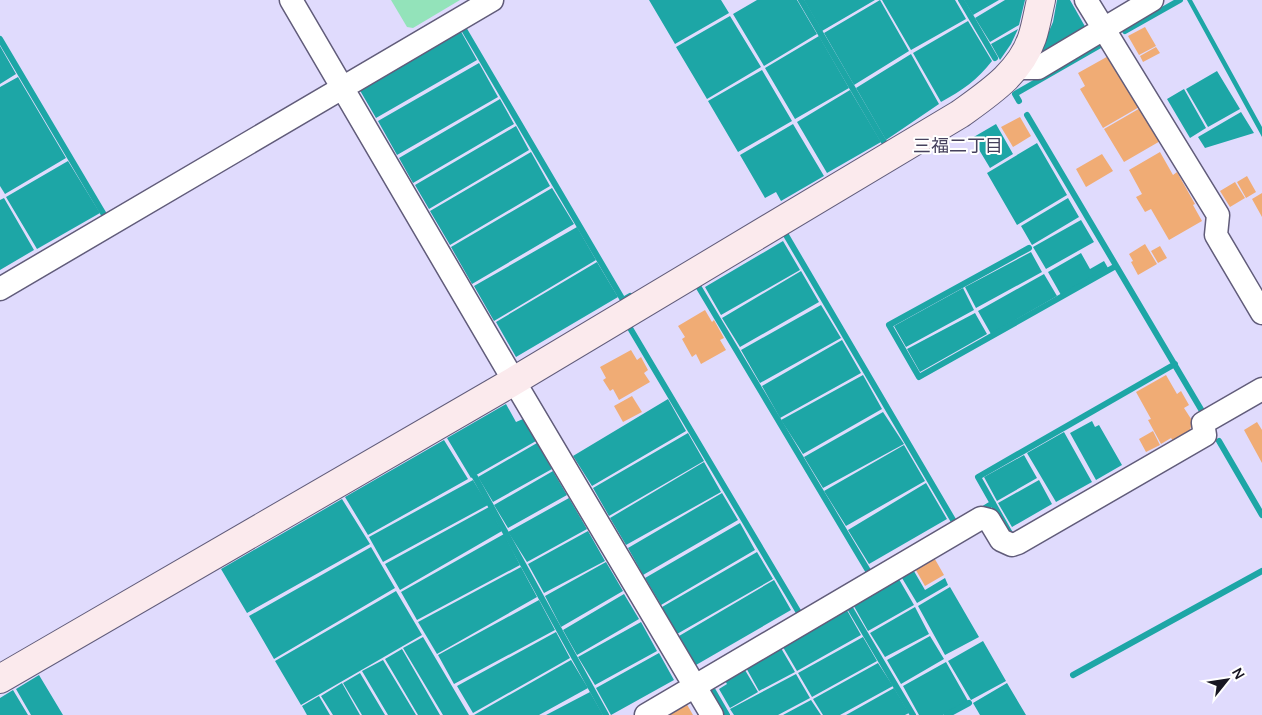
<svg xmlns="http://www.w3.org/2000/svg" width="1262" height="715" viewBox="0 0 1262 715" font-family="Manrope,'Noto Sans JP',sans-serif">
<style>
.green{fill:#93e3ba}
.water{fill:#1da6a6}
.lines{fill:none;stroke-linecap:round;stroke-linejoin:round}
.stream{stroke:#1da6a6;stroke-width:6}
.building{fill:#f0ac75}
.street-casing{stroke:#615c7a;stroke-width:25}
.secondary-casing{stroke:#615c7a;stroke-width:30}
.street{stroke:#fff;stroke-width:22}
.secondary{stroke:#fbeaed;stroke-width:28}
.labels{text-anchor:middle;stroke-width:4;stroke-linejoin:round;paint-order:stroke}
.neighbourhood-label{font-size:18px;fill:#46415d;stroke:#fff}
</style>
<rect width="100%" height="100%" fill="#e0dbfd"/>
<path class="green" d="M391 0H460L413 28 407 27Z"/>
<path class="water" d="M649 0H721L729 13 675 44Z
M757 0H797L817 34 764 66 733 14Z
M804 0H875L822 31Z
M880 0 909 51 854 85 824 33Z
M882 0H955L966 19 911 50Z
M964 0H999L973 15Z
M1005 0H1025L1019 25 990 42 975 18Z
M1057 0H1070L1087 30 1042 56 1040 52 1053 22Z
M1187 0H1192L1262 127V137Z
M730 16 761 67 707 99 676 47Z
M968 21 992 61C977 80 963 90 941 102L913 53Z
M459 28 477 60 376 118 358 87Z
M1018 29 1011 44 1000 60 991 44Z
M819 36 849 88 795 119 765 68Z
M0 46 16 74 0 84Z
M911 54 939 104 886 140 856 88Z
M479 63 498 97 397 155 378 121Z
M762 70 792 121 738 152 708 101Z
M1217 71 1240 109 1208 127 1186 89Z
M18 77 66 158 5 194 0 186V87Z
M1184 89 1206 128 1190 138 1167 99Z
M850 90 881 142 827 173 797 122Z
M500 99 514 124 413 183 399 158Z
M1241 112 1254 133 1205 148 1198 137Z
M793 124 824 176 781 201 776 192 765 198 740 155Z
M996 124 1013 154 990 168 972 138Z
M516 126 529 150 429 209 415 185Z
M1037 143 1067 195 1017 225 987 173Z
M531 152 550 186 450 245 430 211Z
M68 161 100 213 37 249 6 197Z
M552 188 574 224 472 284 451 247Z
M4 198 34 250 0 270V200Z
M1068 198 1079 217 1032 245 1021 226Z
M1081 220 1094 242 1046 269 1033 247Z
M577 227 596 260 494 321 474 286Z
M783 241 800 270 721 315 705 287Z
M1031 252 1042 272 976 308 965 287Z
M1081 253 1090 269 1104 261 1108 268 1061 295 1048 272Z
M597 262 618 297 516 357 496 322Z
M801 271 819 302 740 347 722 318Z
M1044 274 1057 296 991 334 978 311Z
M963 288 974 310 906 347 894 326Z
M821 305 841 338 760 383 741 350Z
M975 313 987 334 920 372 907 349Z
M842 340 861 373 780 418 762 386Z
M863 375 882 409 803 454 781 420Z
M668 399 686 431 592 486 573 456Z
M506 404 516 422 523 419 536 441 471 478 447 438Z
M883 412 904 444 823 488 804 457Z
M1092 421 1095 427 1099 425 1122 465 1096 480 1070 433Z
M1064 432 1092 482 1056 502 1027 453Z
M688 433 704 461 609 516 593 488Z
M444 440 468 479 368 535 345 497Z
M537 443 552 469 493 502 478 477Z
M904 445 925 481 846 526 824 491Z
M1024 455 1037 478 997 501 984 477Z
M704 462 721 492 626 545 610 518Z
M553 471 567 495 508 528 494 505Z
M473 480 488 505 383 562 369 537Z
M1039 480 1052 504 1012 527 998 503Z
M926 483 947 519 869 564 848 530Z
M722 493 738 520 643 575 628 548Z
M569 498 587 529 527 562 508 532Z
M342 499 370 544 247 613 221 569Z
M489 507 502 531 400 590 385 564Z
M740 523 755 550 661 605 645 578Z
M588 531 605 561 544 593 528 564Z
M504 534 520 565 417 620 401 592Z
M371 547 395 588 274 659 249 616Z
M757 552 773 579 677 634 662 607Z
M606 562 623 591 561 627 545 596Z
M911 566 925 590 945 578 948 585 917 603 899 573Z
M521 567 537 597 437 654 418 622Z
M896 574 914 605 868 631 851 601Z
M774 580 791 610 696 665 679 636Z
M950 587 979 637 945 655 918 606Z
M396 591 422 635 301 705 275 661Z
M624 594 639 619 577 655 563 630Z
M539 600 555 630 454 684 438 655Z
M844 605 861 635 797 671 780 642Z
M915 607 929 634 885 657 870 633Z
M641 622 657 651 595 685 578 657Z
M556 632 570 658 473 713 457 686Z
M930 636 944 659 901 684 887 660Z
M423 637 469 715H443L403 648Z
M863 637 877 661 812 697 798 673Z
M983 641 1006 681 971 700 948 661Z
M778 643 795 672 759 691 744 664Z
M402 649 440 715H418L385 659Z
M659 653 674 680 611 715 596 688Z
M383 660 416 715H388L362 671Z
M571 660 588 688 539 715H474Z
M946 662 968 701 943 715H919L903 686Z
M878 663 893 686 840 715H823L813 699Z
M742 665 758 692 730 708 719 689 727 684 722 676Z
M360 673 385 715H362L343 683Z
M796 674 810 698 778 715H734L730 709Z
M39 675 63 715H31L16 689Z
M342 683 360 715H333L321 696Z
M1007 683 1026 715H980L973 703Z
M894 688 909 713 905 715H846Z
M13 690 28 715H0V698Z
M590 692 603 715H546Z
M319 696 330 715H307L302 706Z
M811 700 821 715H783Z"/>
<g class="lines">
<path class="stream" d="M801 0 884 142
M961 0 995 58
M462 26 623 300 630 296
M1125 31 1180 0
M0 39 106 218
M1019 101 1015 94 1104 43
M1027 115 1202 411
M786 235 956 525
M1029 248 889 325 919 377 1116 266
M698 286 870 574
M630 328 801 616
M1219 441 1262 515
M475 477 606 715
M980 511 993 503
M1012 537 978 477 1175 364
M847 603 913 715
M1073 675 1262 571
M709 684 727 715
M947 715 969 703"/>
</g>
<path class="building" d="M1145 27 1156 46 1139 55 1128 36Z
M1156 47 1160 53 1143 62 1140 56Z
M1112 54 1141 106 1103 128 1080 89 1085 86 1078 73Z
M1142 107 1162 140 1124 162 1104 129Z
M1020 117 1031 136 1013 147 1001 127Z
M1160 152 1173 175 1177 172 1195 204 1193 205 1202 221 1169 240 1151 209 1145 212 1136 197 1142 194 1129 170Z
M1102 154 1113 171 1086 187 1076 169Z
M1247 176 1256 192 1246 198 1237 182Z
M1235 182 1245 198 1230 207 1220 191Z
M1262 193V217L1252 199Z
M1145 244 1157 264 1138 275 1131 262 1133 261 1129 254Z
M1160 246 1167 258 1158 263 1151 251Z
M705 310 712 322 714 320 724 338 720 340 726 350 701 364 696 354 692 357 682 339 685 337 678 326Z
M631 350 637 360 641 357 648 370 644 373 650 382 619 400 613 389 610 391 603 380 606 378 600 367Z
M1166 375 1177 394 1181 391 1189 405 1184 408 1195 425 1190 428 1193 432 1174 442 1171 438 1161 444 1148 420 1151 419 1136 392Z
M632 396 642 412 623 422 614 406Z
M1257 422 1262 430V463L1244 430Z
M1153 431 1160 445 1146 452 1139 439Z
M932 554 944 575 925 586 913 565Z
M685 701 693 715H666Z"/>
<g class="lines">
<g class="street-casing">
<path id="street" d="M291 0 514 381 712 715
M1086 0 1218 215 1216 235 1262 313
M1017 68H1038L1152 0
M0 289 492 0
M646 715 981 518 989 520 1001 540 1012 545 1018 543 1205 435 1203 423 1262 389"/>
</g>
<g class="secondary-casing">
<path id="secondary" d="M0 679 514 381 960 114C989 93 1020 73 1032 38 1036 26 1038 13 1041 0"/>
</g>
<use href="#street" class="street"/>
<use href="#secondary" class="secondary"/>
</g>
<g class="labels">
<g class="neighbourhood-label">
<text x="958" y="152">三福二丁目</text>
</g>
</g>
<g transform="translate(1227 680) rotate(60)" stroke="#ffffff" stroke-width="4" paint-order="stroke">
<path d="M0-4L9 19L0 12L-9 19Z" fill="#181622"/>
<text y="-8" font-size="14" font-weight="bold" text-anchor="middle" fill="#181622">N</text>
</g>
</svg>
